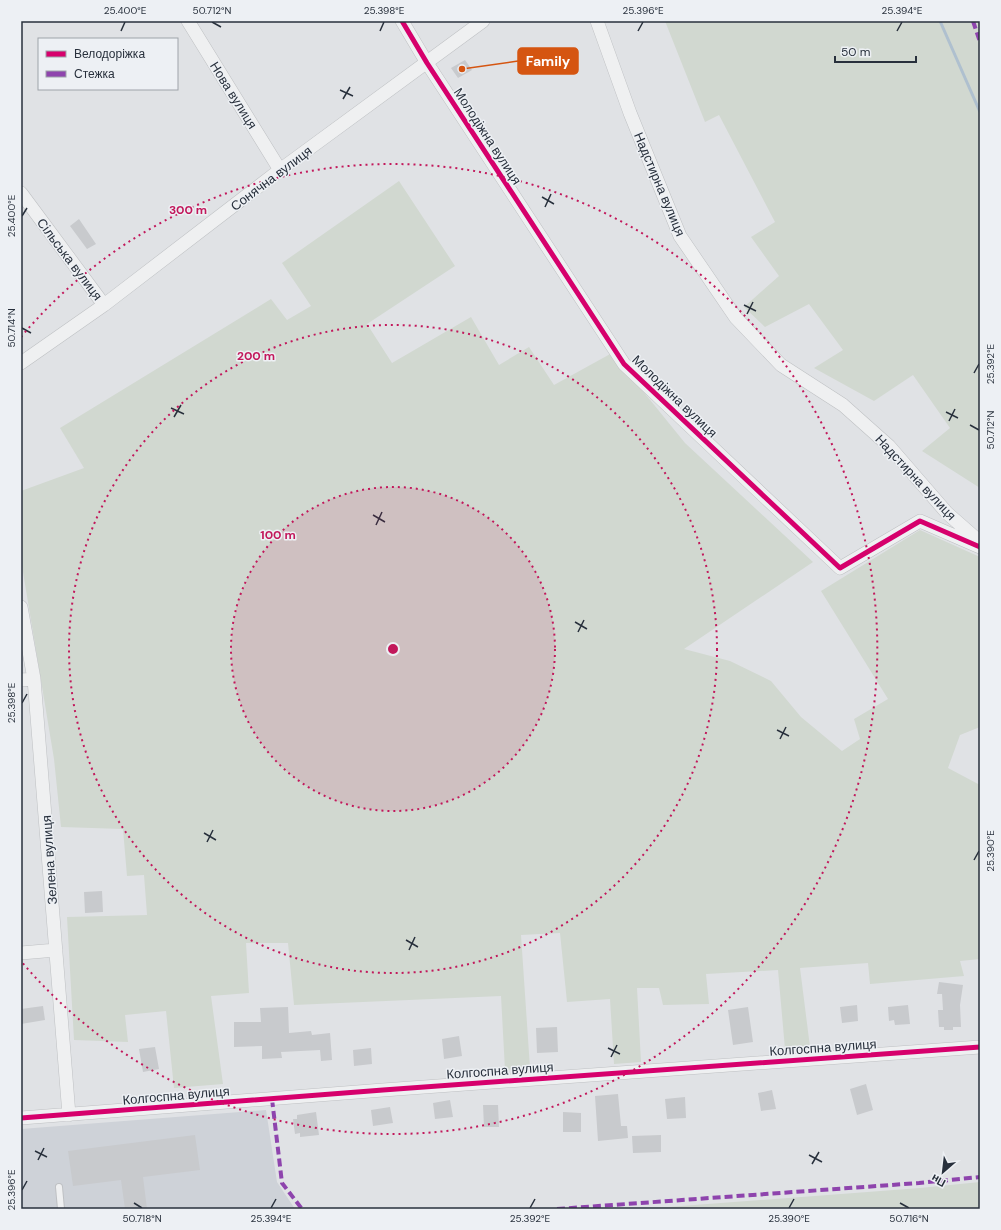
<svg xmlns="http://www.w3.org/2000/svg" width="1001" height="1230" viewBox="0 0 1001 1230" font-family="'DM Sans',sans-serif">
<style>
.built{fill:#ced2d8}
.green{fill:#d1d8d0}
.lines{fill:none;stroke-linecap:round;stroke-linejoin:round}
.stream{stroke:#afc0cf;stroke-width:3}
.building{fill:#c8cacd}
.lane-casing{stroke:#bec0c3;stroke-width:8}
.street-casing{stroke:#bec0c3;stroke-width:14}
.lane{stroke:#eff0f1;stroke-width:6}
.street{stroke:#eff0f1;stroke-width:13}
.quiet{stroke:#8e44ad;stroke-width:4;stroke-dasharray:8 4;stroke-linecap:butt}
.cycleway-casing{stroke:#edf0f4;stroke-width:8}
.cycleway{stroke:#d6006c;stroke-width:5}
.ticks{fill:none;stroke:#28303c;stroke-width:1.5}
.ring{fill:none;stroke:#c2185b;stroke-width:2;stroke-dasharray:2 4}
.labels{text-anchor:middle;stroke-width:3;stroke-linejoin:round;paint-order:stroke}
.street-label{font-size:13px;fill:#28303c;stroke:#edf0f4}
.centre{fill:#c2185b;stroke:#edf0f4;stroke-width:2}
.ring-label{font-size:12px;text-anchor:middle;font-weight:bold;fill:#c2185b;stroke:#edf0f4;stroke-width:3;stroke-linejoin:round;paint-order:stroke}
.leader{fill:none;stroke:#d55511;stroke-width:1.5}
.callout-dot{fill:#d55511;stroke:#edf0f4;stroke-width:1.5}
.callout{fill:#d55511;stroke:#d55511;stroke-width:1.5}
.callout-label{font-size:14px;text-anchor:middle;font-weight:bold;fill:#fff}
.neatline{fill:none;stroke:#28303c;stroke-width:1.5}
.ticks-label{font-size:10px;text-anchor:middle;fill:#28303c}
</style>
<rect width="100%" height="100%" fill="#e0e2e5"/>
<path class="built" d="M266 1110 277 1182 295 1209H21V1129Z"/>
<path class="green" d="M665 21H980V488L922 451 950 428 913 375 874 401 814 368 843 350 809 304 765 327 744 307 779 276 751 237 775 222 719 115 705 122Z
M399 181 455 266 367 324 392 363 471 317 499 365 529 347 554 385 612 353 685 443 813 562 684 649 730 661 771 681 801 717 842 751 860 739 854 719 888 699 821 591 920 530 980 557V727L960 735 948 768 980 785V959L960 961 964 976 870 984 868 963 800 968 810 1047 785 1049 778 970 706 974 709 1004 663 1005 659 988H637L641 1062 614 1064 610 999 567 1002 560 933 521 935 530 1068 505 1070 501 996 294 1005 288 943H246L249 993 211 996 223 1084 174 1088 166 1011 125 1015 128 1042 74 1040 67 917 147 915 144 875 127 876 123 829 61 827 54 759 21 560V491L84 468 60 428 271 299 287 320 311 306 282 263Z
M980 1182V1209H641L920 1188Z"/>
<g class="lines">
<path class="stream" d="M940 21 980 112"/>
</g>
<path class="building" d="M465 60 472 70 458 78 451 68Z
M79 219 96 244 87 249 70 226Z
M102 891 103 912 85 913 84 892Z
M939 982 963 985 960 1005 961 1027H953V1030H944V1027H939L938 1010H943L942 994H937Z
M857 1005 858 1021 842 1023 840 1007Z
M908 1005 910 1024 895 1025 894 1020 889 1021 888 1007Z
M43 1006 45 1020 21 1024V1009Z
M288 1007 289 1033 311 1031 312 1035 330 1033 332 1060 321 1061 320 1050 281 1052 282 1058 262 1059V1046L234 1047V1022H261L260 1008Z
M748 1007 753 1042 733 1045 728 1010Z
M557 1027 558 1052 537 1053 536 1028Z
M459 1036 462 1056 444 1059 442 1039Z
M155 1047 159 1069 143 1072 139 1049Z
M371 1048 372 1064 354 1066 353 1050Z
M866 1084 873 1110 857 1115 850 1089Z
M772 1090 776 1109 761 1111 758 1093Z
M618 1094 621 1126H627L628 1138 598 1141 595 1096Z
M685 1097 686 1118 667 1119 665 1099Z
M450 1100 453 1117 435 1119 433 1103Z
M483 1105H498L499 1127H484Z
M390 1107 393 1123 373 1126 371 1110Z
M316 1112 319 1135 300 1137V1133L295 1134 293 1119H297V1115Z
M563 1112 581 1113V1132H563Z
M195 1135 200 1170 143 1177 147 1209H125L121 1180 73 1186 68 1151Z
M661 1135V1152L633 1153 632 1136Z"/>
<g class="lines">
<g class="lane-casing">
<path id="lane" d="M59 1187 61 1209"/>
</g>
<g class="street-casing">
<path id="street" d="M188 21 280 170
M402 21 427 63 624 364 840 568 920 521 980 547
M597 21 630 113 680 236 736 318 781 365 843 405 889 446 947 513 980 542
M21 193 104 305
M21 363 104 305 280 170 483 21
M21 607 34 679 69 1115
M21 680 34 679
M21 953 56 950
M21 1118 383 1090 980 1047"/>
</g>
<use href="#lane" class="lane"/>
<use href="#street" class="street"/>
<path class="quiet" d="M973 21 980 42
M272 1099 282 1183 302 1209
M557 1209 919 1183 980 1177"/>
<g class="cycleway-casing">
<path id="cycleway" d="M402 21 427 63 624 364 840 568 920 521 980 547
M21 1118 383 1090 980 1047"/>
</g>
<use href="#cycleway" class="cycleway"/>
</g>
<path class="ticks" d="M212 22 221 27M121 31 125 22M380 31 384 22M638 31 643 22M897 31 902 22M340 90 353 96M343 99 350 87M542 197 554 204M545 207 551 194M22 216 27 208M744 305 756 311M747 314 753 302M22 328 31 333M974 373 979 364M171 408 184 414M946 412 958 418M174 417 181 405M949 421 955 409M970 425 979 430M373 515 385 522M376 525 382 512M575 622 587 629M578 632 584 620M22 703 27 694M777 730 789 736M780 739 786 727M204 833 216 840M207 842 213 830M974 860 979 851M406 940 418 947M409 950 415 937M608 1048 620 1054M611 1057 617 1045M35 1151 47 1157M809 1155 822 1162M38 1160 44 1148M812 1164 819 1152M22 1190 27 1181M134 1203 142 1208M900 1203 909 1208M271 1208 276 1199M530 1208 535 1199M789 1208 794 1199"/>
<circle cx="393" cy="649" r="162" fill="#c2185b" fill-opacity=".12"/>
<g class="ring">
<circle cx="393" cy="649" r="162"/>
<circle cx="393" cy="649" r="324"/>
<path d="M21 337A485 485 0 1 1 21 961"/>
</g>
<g class="labels">
<g class="street-label">
<text transform="translate(234 95) rotate(58)" y="5">Нова вулиця</text>
<text transform="translate(488 136) rotate(57)" y="5">Молодіжна вулиця</text>
<text transform="translate(271 178) rotate(-37)" y="5">Сонячна вулиця</text>
<text transform="translate(660 184) rotate(67)" y="5">Надстирна вулиця</text>
<text transform="translate(70 259) rotate(53)" y="5">Сільська вулиця</text>
<text transform="translate(675 396) rotate(44)" y="5">Молодіжна вулиця</text>
<text transform="translate(916 477) rotate(47)" y="5">Надстирна вулиця</text>
<text transform="translate(49 860) rotate(-94)" y="5">Зелена вулиця</text>
<text transform="translate(823 1047) rotate(-4)" y="5">Колгоспна вулиця</text>
<text transform="translate(500 1070) rotate(-4)" y="5">Колгоспна вулиця</text>
<text transform="translate(176 1095) rotate(-5)" y="5">Колгоспна вулиця</text>
</g>
</g>
<circle cx="393" cy="649" r="6" class="centre"/>
<g class="ring-label">
<text x="188" y="214">300 m</text>
<text x="256" y="360">200 m</text>
<text x="278" y="539">100 m</text>
</g>
<path class="leader" d="M462 69L518 61"/>
<circle class="callout-dot" cx="462" cy="69" r="4"/>
<rect class="callout" x="518" y="48" width="60" height="26" rx="4"/>
<g class="callout-label">
<text x="548" y="66">Family</text>
</g>
<rect width="1001" height="1230" fill="none" stroke="#edf0f4" stroke-width="44"/>
<rect x="38" y="38" width="140" height="52" fill="#edf0f4" stroke="#9ea3aa"/>
<rect x="46" y="51" width="20" height="6" fill="#d6006c" stroke="#9ea3aa"/>
<text x="74" y="58" font-size="12" fill="#28303c">Велодоріжка</text>
<rect x="46" y="71" width="20" height="6" fill="#8e44ad" stroke="#9ea3aa"/>
<text x="74" y="78" font-size="12" fill="#28303c">Стежка</text>
<g transform="translate(943 1172) rotate(208)" stroke="#edf0f4" stroke-width="3" paint-order="stroke">
<path d="M0-3L7 15L0 10L-7 15Z" fill="#28303c"/>
<text y="-6" font-size="11" font-weight="bold" text-anchor="middle" fill="#28303c">Пн</text>
</g>
<path d="M835 56v6h81v-6" fill="none" stroke="#28303c" stroke-width="2"/>
<text x="841" y="56" font-size="12" fill="#28303c" stroke="#edf0f4" stroke-width="3" paint-order="stroke">50 m</text>
<rect x="22" y="22" width="957" height="1186" class="neatline"/>
<g class="ticks-label">
<text x="125" y="14">25.400°E</text>
<text x="212" y="14">50.712°N</text>
<text x="384" y="14">25.398°E</text>
<text x="643" y="14">25.396°E</text>
<text x="902" y="14">25.394°E</text>
<text transform="translate(11 216) rotate(-90)" y="4">25.400°E</text>
<text transform="translate(11 328) rotate(-90)" y="4">50.714°N</text>
<text transform="translate(990 364) rotate(-90)" y="4">25.392°E</text>
<text transform="translate(990 430) rotate(-90)" y="4">50.712°N</text>
<text transform="translate(11 703) rotate(-90)" y="4">25.398°E</text>
<text transform="translate(990 851) rotate(-90)" y="4">25.390°E</text>
<text transform="translate(11 1190) rotate(-90)" y="4">25.396°E</text>
<text x="142" y="1222">50.718°N</text>
<text x="271" y="1222">25.394°E</text>
<text x="530" y="1222">25.392°E</text>
<text x="789" y="1222">25.390°E</text>
<text x="909" y="1222">50.716°N</text>
</g>
</svg>
